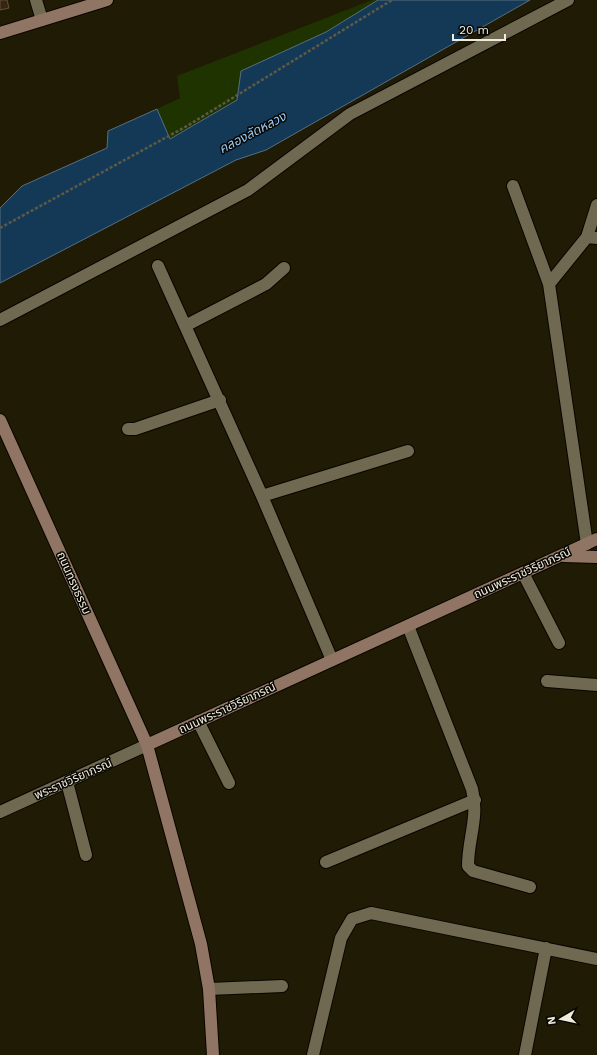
<svg xmlns="http://www.w3.org/2000/svg" width="597" height="1055" viewBox="0 0 597 1055" font-family="'Work Sans','Noto Sans Thai',sans-serif">
<style>
.green{fill:#1f3301}
.water{fill:#143957;stroke:#566f80}
.building{fill:#37260f;stroke:#61513e}
.lines{fill:none;stroke-linecap:round;stroke-linejoin:round}
.street-casing{stroke:#0a0500;stroke-width:14}
.secondary-casing{stroke:#0a0500;stroke-width:14}
.path{stroke:#5e5a46;stroke-width:2.5;stroke-dasharray:3 2;stroke-linecap:butt}
.street{stroke:#6f6951;stroke-width:12}
.secondary{stroke:#917564;stroke-width:12}
.labels{text-anchor:middle;stroke-width:3;stroke-linejoin:round;paint-order:stroke}
.street-label{font-size:12px;fill:#efecde;stroke:#080601}
.water-label{font-size:13px;font-style:italic;fill:#98ccfb;stroke:#080601}
</style>
<rect width="100%" height="100%" fill="#201b05"/>
<path class="green" d="M372 0H378L326 32 237 100 170 139 157 109 180 98 177 76Z"/>
<path class="water" d="M378 0H530L266 150 236 160 0 283V208L22 186 107 148 108 131 157 109 170 139 237 100 241 71 326 32Z"/>
<path class="building" d="M0 0H7L9 8 0 10Z"/>
<g class="lines">
<g class="street-casing">
<path id="street" d="M36 0 42 20
M513 186 549 284 587 544
M587 237 597 205
M158 266 262 496 332 660
M549 284 587 237 597 238
M0 320 248 190 350 114 568 0
M185 326 266 284 284 268
M128 429H135L220 400
M262 496 408 451
M523 573 559 643
M408 626 472 789C479 818 468 838 468 866L473 871 530 887
M547 681 597 685
M198 721 229 783
M67 782 86 855
M0 812 147 745
M326 862 475 800
M209 989 282 986
M313 1055 341 938 352 919 371 913 597 959
M525 1055 546 948"/>
</g>
<g class="secondary-casing">
<path id="secondary" d="M0 33 107 0
M0 420 147 745 201 944 209 989 213 1055
M564 556 597 557
M147 745 597 539"/>
</g>
<path class="path" d="M0 228 187 126 392 0"/>
<use href="#street" class="street"/>
<use href="#secondary" class="secondary"/>
</g>
<g class="labels">
<g class="street-label">
<text transform="translate(522 573) rotate(-25)" y="4">ถนนพระราชวิริยาภรณ์</text>
<text transform="translate(74 583) rotate(66)" y="4">ถนนทรงธรรม</text>
<text transform="translate(227 708) rotate(-25)" y="4">ถนนพระราชวิริยาภรณ์</text>
<text transform="translate(73 779) rotate(-24)" y="4">พระราชวิริยาภรณ์</text>
</g>
<g class="water-label">
<text transform="translate(252 132) rotate(-28)" y="5">คลองลัดหลวง</text>
</g>
</g>
<g transform="translate(561 1019) rotate(261)" stroke="#080601" stroke-width="3" paint-order="stroke">
<path d="M0-3L7 15L0 10L-7 15Z" fill="#efecde"/>
<text y="-6" font-size="11" font-weight="bold" text-anchor="middle" fill="#efecde">N</text>
</g>
<path d="M453 34v6h52v-6" fill="none" stroke="#efecde" stroke-width="2"/>
<text x="459" y="34" font-size="12" fill="#efecde" stroke="#080601" stroke-width="3" paint-order="stroke">20 m</text>
</svg>
